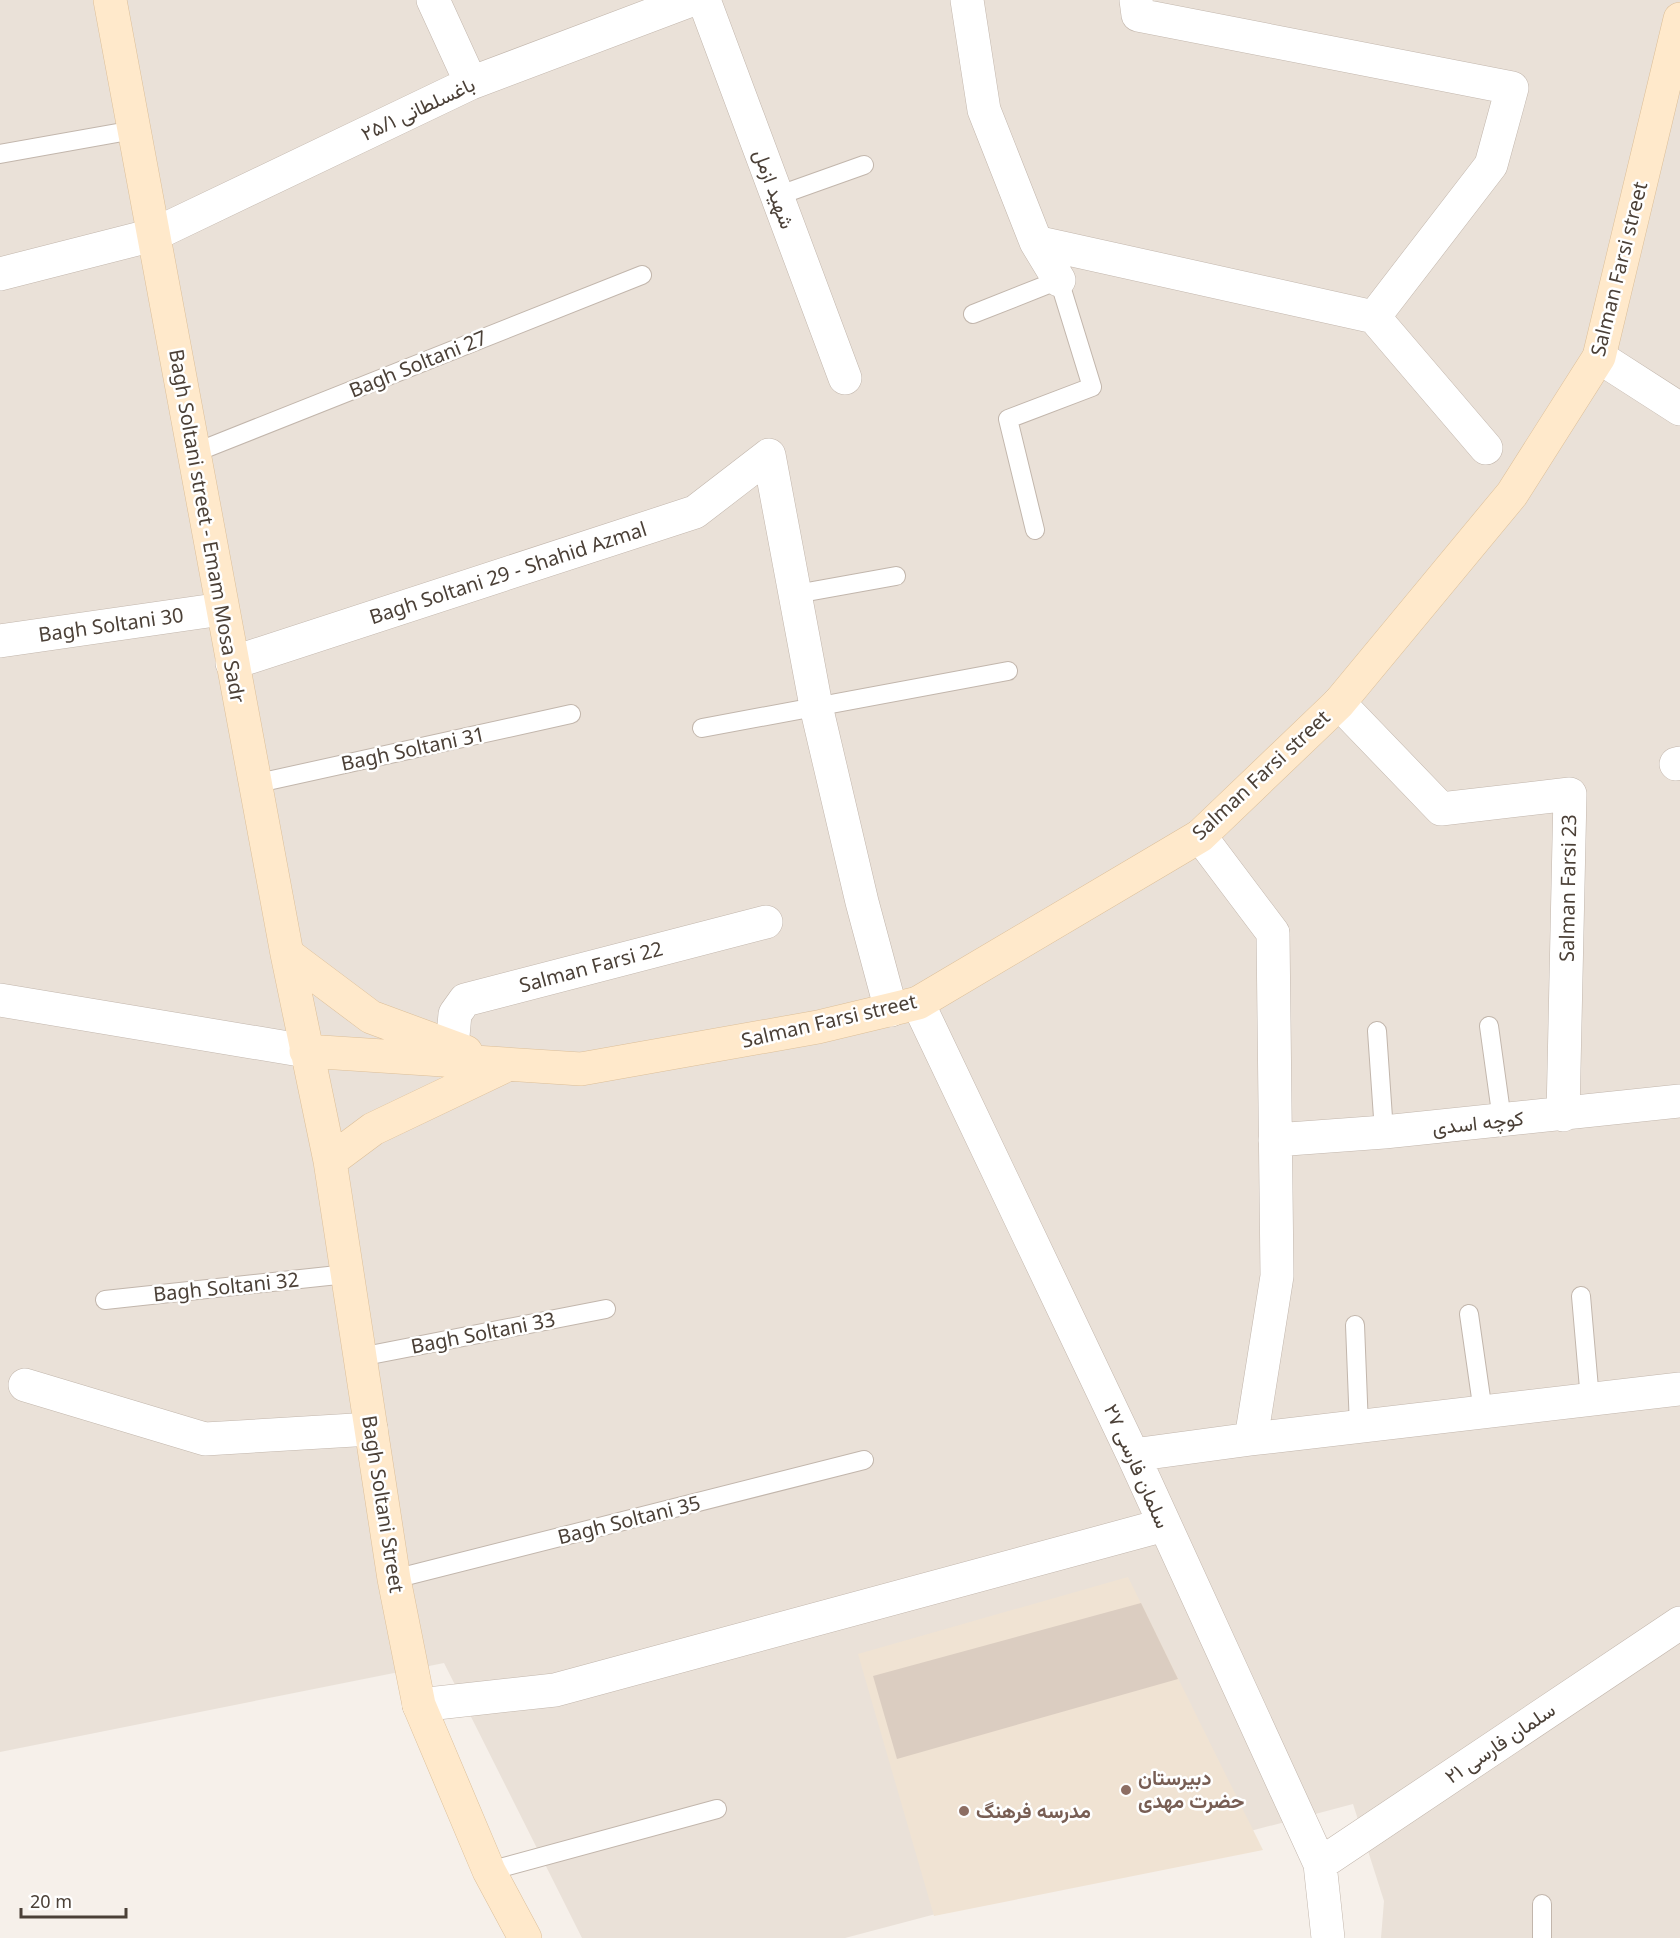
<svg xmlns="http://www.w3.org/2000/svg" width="1680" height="1938" viewBox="0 0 1680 1938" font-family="'Noto Sans',Vazirmatn,sans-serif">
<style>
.residential{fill:#eae1d8}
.education{fill:#f0e3d3}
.building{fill:#dbcdc1}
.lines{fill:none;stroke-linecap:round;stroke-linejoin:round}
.lane-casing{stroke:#c2b6ac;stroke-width:20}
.street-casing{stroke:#c2b6ac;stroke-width:34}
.secondary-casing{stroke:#dcbf99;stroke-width:34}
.lane{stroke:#fff;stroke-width:18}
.street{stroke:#fff;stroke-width:33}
.secondary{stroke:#ffe9cb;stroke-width:33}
.education-dot{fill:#8d6e63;stroke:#fff;stroke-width:2}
.labels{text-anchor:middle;stroke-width:5;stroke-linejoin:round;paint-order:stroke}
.street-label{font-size:20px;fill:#4b4037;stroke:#fff}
.education-label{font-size:20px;font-weight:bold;fill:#785e54;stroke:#fff;text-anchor:start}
</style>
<rect width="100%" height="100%" fill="#f6f0ea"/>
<path class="residential" d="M0 0H1680V1938H1381L1384 1901 1353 1804 845 1938H582L444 1663 0 1752Z"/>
<path class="education" d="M1128 1577 1263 1850 934 1916 858 1654Z"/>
<path class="building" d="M1141 1603 1178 1679 897 1759 873 1676Z"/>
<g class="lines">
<g class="lane-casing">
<path id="lane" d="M0 154 134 130
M777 196 864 165
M973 314 1059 280 1092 387 1008 419 1035 530
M194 453 642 275
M796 594 896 576
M702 728 1008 671
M254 784 571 714
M1489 1026 1502 1120
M1377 1031 1384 1132
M1581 1296 1590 1400
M105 1300 347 1274
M1469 1314 1483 1412
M1355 1325 1359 1427
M360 1357 606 1309
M394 1579 864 1460
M489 1871 717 1809
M1542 1904V1938"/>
</g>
<g class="street-casing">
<path id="street" d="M433 0 471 83
M704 0 845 378
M967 0 984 110 1036 242 1059 280
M1136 0 1138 15 1512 88 1491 165 1374 317
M1036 242 1374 317 1486 448
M0 274 153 235 471 83 691 0
M1599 357 1680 409
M0 641 222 609
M232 663 695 512 769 455 816 706 862 902 891 1010
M1339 703 1441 809 1570 794 1563 1115
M1676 764 1680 763
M1200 836 1273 933 1277 1276 1251 1439
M0 1000 306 1051
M918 1003 1133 1455 1320 1864 1328 1938
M452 1047 455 1014 465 1000 766 922
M1275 1140 1384 1132 1680 1101
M25 1385 205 1439 371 1429
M1133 1455 1251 1439 1680 1389
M419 1705 555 1690 1164 1525
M1320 1864 1680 1623"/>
</g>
<g class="secondary-casing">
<path id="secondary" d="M110 0 287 954 330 1161 394 1579 419 1705 489 1871 525 1938
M287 954 371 1017 466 1052
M306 1051 581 1069 818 1027 918 1003 1200 836 1339 703 1512 494 1599 357 1680 19
M330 1161 373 1129 503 1067"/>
</g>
<use href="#lane" class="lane"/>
<use href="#street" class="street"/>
<use href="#secondary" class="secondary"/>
</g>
<g class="education-dot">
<circle cx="1126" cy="1790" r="6"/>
<circle cx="964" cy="1811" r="6"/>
</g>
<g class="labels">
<g class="street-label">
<text transform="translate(418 109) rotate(-25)" y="7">باغسلطانی ۲۵/۱</text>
<text transform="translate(774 189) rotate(70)" y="7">شهید ازمل</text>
<text transform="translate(1619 269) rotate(-76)" y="7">Salman Farsi street</text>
<text transform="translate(418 364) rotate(-22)" y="7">Bagh Soltani 27</text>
<text transform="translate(207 526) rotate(80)" y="7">Bagh Soltani street - Emam Mosa Sadr</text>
<text transform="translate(508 573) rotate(-18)" y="7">Bagh Soltani 29 - Shahid Azmal</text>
<text transform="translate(111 625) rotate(-8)" y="7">Bagh Soltani 30</text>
<text transform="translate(413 749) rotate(-12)" y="7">Bagh Soltani 31</text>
<text transform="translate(1261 775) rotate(-43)" y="7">Salman Farsi street</text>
<text transform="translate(1568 888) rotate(-89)" y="7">Salman Farsi 23</text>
<text transform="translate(591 967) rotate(-15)" y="7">Salman Farsi 22</text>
<text transform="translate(829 1021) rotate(-13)" y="7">Salman Farsi street</text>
<text transform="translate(1478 1123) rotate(-6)" y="7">کوچه اسدی</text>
<text transform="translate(226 1287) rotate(-6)" y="7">Bagh Soltani 32</text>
<text transform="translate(483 1333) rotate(-11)" y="7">Bagh Soltani 33</text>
<text transform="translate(1137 1466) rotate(66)" y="7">سلمان فارسی ۲۷</text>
<text transform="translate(383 1504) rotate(81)" y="7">Bagh Soltani Street</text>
<text transform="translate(629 1520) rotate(-14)" y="7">Bagh Soltani 35</text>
<text transform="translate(1500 1743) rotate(-34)" y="7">سلمان فارسی ۲۱</text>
</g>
<g class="education-label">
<text x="1138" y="1785">دبیرستان<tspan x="1138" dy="23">حضرت مهدی</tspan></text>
<text x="976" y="1818">مدرسه فرهنگ</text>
</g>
</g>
<path d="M21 1908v9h105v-9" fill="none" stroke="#4b4037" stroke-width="3"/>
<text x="30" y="1908" font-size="18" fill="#4b4037" stroke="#ffffff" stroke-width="4.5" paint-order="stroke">20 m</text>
</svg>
